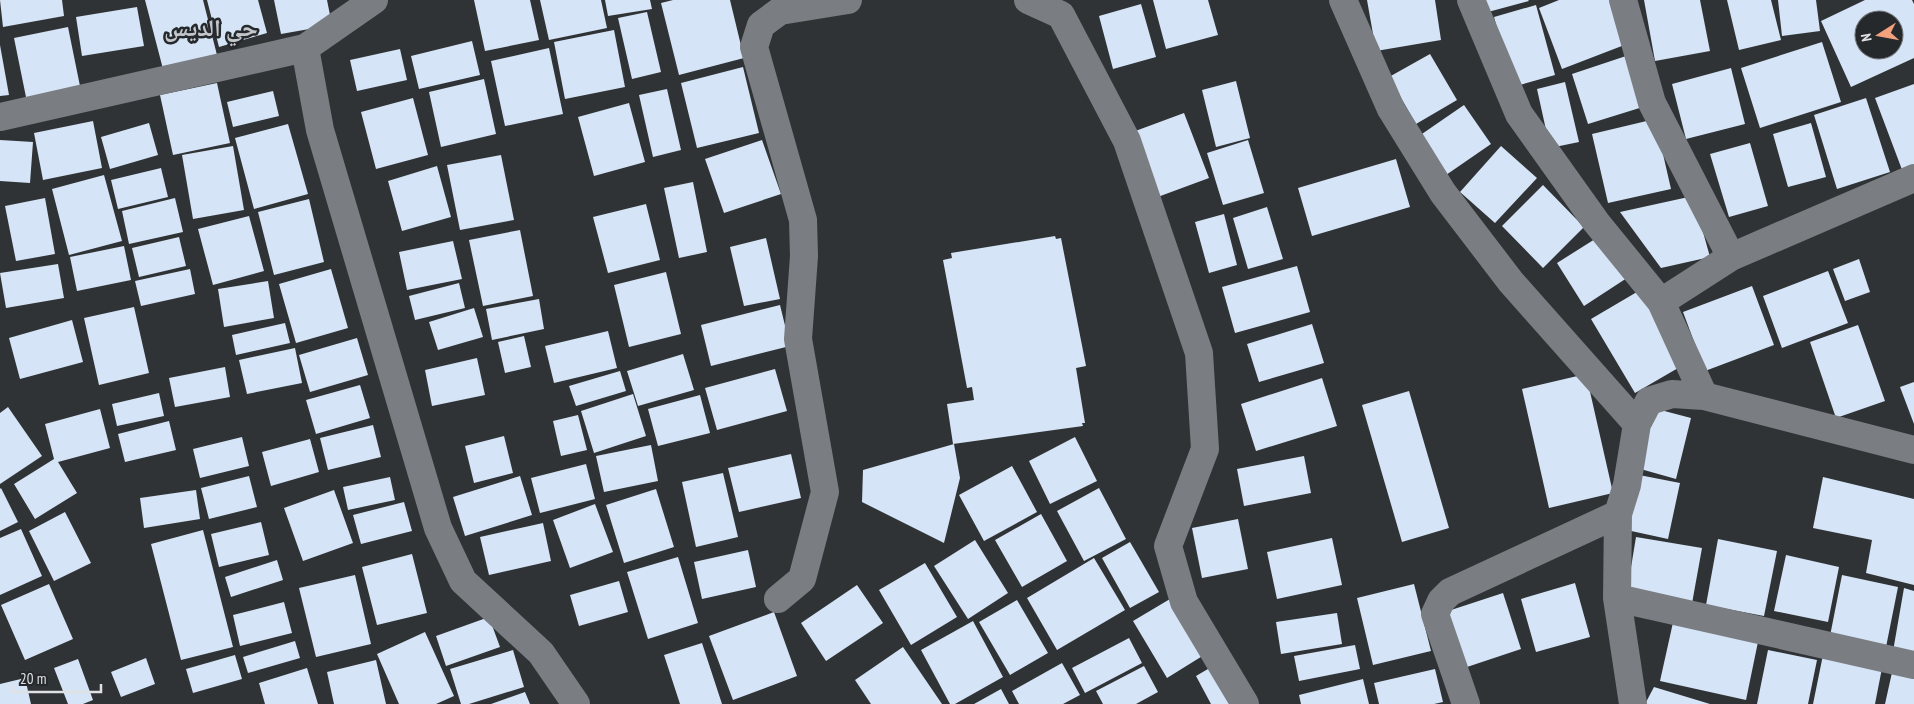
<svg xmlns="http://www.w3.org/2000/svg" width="1914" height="704" viewBox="0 0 1914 704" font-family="'PT Sans Narrow','Noto Naskh Arabic',sans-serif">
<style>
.building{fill:#d5e4f6;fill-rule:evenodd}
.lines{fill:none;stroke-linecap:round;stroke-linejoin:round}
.minor{stroke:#7a7d82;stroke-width:28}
.labels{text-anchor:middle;stroke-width:5;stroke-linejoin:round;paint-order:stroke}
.district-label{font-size:24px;font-weight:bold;fill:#c3c6cb;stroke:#26292c}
</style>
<rect width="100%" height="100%" fill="#303336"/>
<path class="building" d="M0 0H62L64 16 3 27Z
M145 0H203L217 55 163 69Z
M207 0H258L267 33 219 47Z
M274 0H327L332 25 281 34Z
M474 0H530L539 40 485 51Z
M540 0H601L607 28 549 40Z
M605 0H650L652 9 608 16Z
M673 0H730L744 58 679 75 661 3Z
M1153 0H1208L1218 35 1166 49Z
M1367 0H1435L1441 40 1376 51Z
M1485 0H1528L1529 1 1488 12Z
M1559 0H1611L1627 44 1562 69 1539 8Z
M1644 0H1700L1710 51 1655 61Z
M1727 0H1771L1781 40 1739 50Z
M1778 0H1816L1820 31 1782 36Z
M1865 0H1912L1914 4V58L1851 87 1821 21ZM1864 20H1894V50H1864Z
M1141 4 1156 57 1113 69 1099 16Z
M1536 5 1555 75 1513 87 1494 17Z
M137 7 144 46 82 56 76 17Z
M647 12 661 72 632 79 618 18Z
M68 27 81 91 27 102 14 38Z
M614 30 625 87 565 99 554 42Z
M472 41 480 75 419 89 411 56Z
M1822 42 1841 102 1760 128 1741 68Z
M0 45 9 95 0 96Z
M549 48 563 114 505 126 491 61Z
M400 49 407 80 357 91 350 60Z
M1430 54 1457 100 1416 124 1389 77Z
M1629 55 1646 106 1588 124 1572 74Z
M743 67 759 133 697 148 681 83Z
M1731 68 1745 124 1686 139 1672 84Z
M484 79 496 134 441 147 429 92Z
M1236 81 1250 138 1216 147 1202 90Z
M1565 82 1579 142 1550 148 1537 89Z
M217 83 230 143 173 155 160 95Z
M1914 84V171L1904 175 1875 98Z
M667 89 681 150 653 157 639 95Z
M273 91 279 116 233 127 227 102Z
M413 98 428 155 376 169 361 112Z
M1866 98 1890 172 1837 189 1814 115Z
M629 103 645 162 594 176 578 117Z
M1464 105 1491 144 1446 175 1419 136Z
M1184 113 1209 178 1155 198 1130 133Z
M1655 119 1671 189 1608 203 1592 134Z
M93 121 102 168 43 180 34 133Z
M149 123 158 155 110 169 101 137Z
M1811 123 1826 177 1788 187 1773 134Z
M288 124 308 194 254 209 235 138Z
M0 140 33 142 30 183 0 181Z
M762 140 781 194 724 213 705 159Z
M1248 140 1264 193 1223 205 1207 153Z
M1750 143 1768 206 1729 217 1710 154Z
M233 146 244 210 193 219 182 155Z
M1501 146 1537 178 1495 223 1460 192Z
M501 155 514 220 460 230 447 165Z
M1396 159 1410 207 1312 236 1298 188Z
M437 166 451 217 402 231 388 181Z
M161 168 168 197 118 209 111 180Z
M104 175 122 241 69 255 52 189Z
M693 182 707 252 679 258 664 188Z
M1543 185 1584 227 1543 268 1502 226Z
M1693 196 1710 257 1661 268 1620 212Z
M45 198 55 254 16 261 5 206Z
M175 198 183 232 129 244 122 211Z
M309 199 324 262 274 275 258 212Z
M646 204 660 260 608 273 593 217Z
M1267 207 1283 259 1248 269 1233 218Z
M1224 214 1237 265 1209 273 1195 222Z
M249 216 264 271 213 285 198 229Z
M520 230 533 296 483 306 469 240Z
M1603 234 1630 276 1584 306 1557 263Z
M1055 236 1056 239 1061 238 1086 366 1076 368 1085 423H1082L1083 426 953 444 947 404 974 400 972 387 967 388 943 260 952 258 951 253Z
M179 237 186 266 139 277 132 248Z
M766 238 780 299 744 306 730 247Z
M453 241 462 279 407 290 399 252Z
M124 246 131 280 77 291 70 257Z
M1859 259 1870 292 1845 301 1833 269Z
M58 264 64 298 6 308 0 273Z
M1297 266 1310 312 1235 333 1222 287Z
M190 269 195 294 141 306 135 281Z
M331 269 348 328 296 343 279 284Z
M1828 271 1848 323 1782 348 1763 296Z
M666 272 681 334 629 347 614 285Z
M268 281 274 318 224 327 218 289Z
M459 283 465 308 415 320 409 296Z
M1752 286 1774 345 1705 371 1683 312Z
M1642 289 1685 364 1635 393 1591 319Z
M539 299 544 329 492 340 486 309Z
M780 305 790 346 711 366 701 325Z
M134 307 149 373 99 385 84 318Z
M474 308 483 337 438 350 429 322Z
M72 320 83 362 20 379 9 338Z
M285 323 290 343 236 355 232 335Z
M1312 324 1324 363 1259 382 1247 344Z
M1858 325 1885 401 1836 418 1810 342Z
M608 331 617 368 554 383 545 346Z
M524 336 531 367 505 373 498 342Z
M357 338 368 375 310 392 299 355Z
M295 348 302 383 247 394 239 360Z
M683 354 694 390 638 406 627 371Z
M477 358 485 395 432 406 425 370Z
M225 367 230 397 175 407 169 378Z
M775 369 787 411 717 430 705 388Z
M620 371 626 391 576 406 569 386Z
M1586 374 1613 493 1549 508 1522 389Z
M1322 378 1337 426 1256 451 1241 404Z
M1914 382V424L1900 387Z
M360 385 370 418 316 434 306 400Z
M1409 391 1449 528 1402 542 1362 405Z
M159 393 164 416 117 426 112 404Z
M633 394 646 436 594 453 581 411Z
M700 395 710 433 658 446 648 409Z
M8 407 42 456 0 484V413Z
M1653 408 1691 418 1676 479 1637 468Z
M100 409 110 448 58 462 77 493 35 519 14 484 54 459 45 424Z
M578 415 587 450 561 456 553 421Z
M169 421 176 450 125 462 118 434Z
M373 425 381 457 328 470 320 438Z
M504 436 513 473 474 483 465 446Z
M242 437 249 466 200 478 193 449Z
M1075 437 1097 481 1050 504 1029 461Z
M310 439 319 472 271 486 262 452Z
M954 444 960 478 944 543 862 502 863 470Z
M651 445 658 481 604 492 596 456Z
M791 454 801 498 739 512 728 468Z
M1304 456 1311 493 1244 506 1237 469Z
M586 464 595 499 540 513 531 478Z
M1012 466 1037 512 984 541 959 495Z
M723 473 738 537 696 547 682 482Z
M1634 474 1680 483 1668 539 1622 529Z
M249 476 257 507 209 519 201 488Z
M520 476 532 515 465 536 453 497Z
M390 477 395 500 348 510 343 487Z
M1823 477 1914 499V585L1866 573 1872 540 1813 528Z
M1 488 18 522 0 531V489Z
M1099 488 1126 539 1084 561 1057 511Z
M656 489 674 547 624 563 606 505Z
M196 490 200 519 144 528 140 498Z
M334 490 353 543 303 561 284 508Z
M404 502 412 531 361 544 353 515Z
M595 504 613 552 570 568 553 520Z
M65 512 91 563 54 581 29 531Z
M1041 514 1067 561 1022 587 995 540Z
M1238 519 1248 569 1202 578 1192 528Z
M261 522 269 555 219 567 211 534Z
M543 523 551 561 489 575 480 537Z
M21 529 42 576 0 595V538Z
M203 530 233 647 181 660 151 544Z
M1636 537 1702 548 1691 609 1626 598Z
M1332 538 1342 585 1277 599 1267 552Z
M1718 539 1777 551 1764 616 1706 605Z
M975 540 1008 593 968 619 934 566Z
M1130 542 1159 592 1130 608 1102 558Z
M748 550 756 587 702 599 694 562Z
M412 554 427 613 377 625 362 567Z
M1786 555 1839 567 1828 622 1774 611Z
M678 557 698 623 648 639 627 572Z
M1094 558 1125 610 1057 650 1027 598Z
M277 560 283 580 231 597 225 577Z
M925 563 957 617 911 645 879 590Z
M355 575 371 644 316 657 299 588Z
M1842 575 1898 587 1886 647 1830 636Z
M619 581 628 612 579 626 570 595Z
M1575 583 1590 637 1536 652 1521 599Z
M49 584 73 639 25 660 1 605Z
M1414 584 1431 651 1373 665 1357 598Z
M857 585 883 623 826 661 801 623Z
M1904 588 1914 591V663L1892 657Z
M1503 593 1521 649 1467 667 1448 611Z
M1170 599 1204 655 1167 678 1133 621Z
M1017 600 1048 653 1010 675 979 622Z
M284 602 292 633 240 646 233 615Z
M774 612 797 676 733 700 709 636Z
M1337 613 1342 644 1281 654 1276 622Z
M489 617 500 647 446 666 436 636Z
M1674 618 1759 637 1746 700 1660 681Z
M973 621 1003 677 955 704H950L921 650Z
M425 632 454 696 436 704H399L377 654Z
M1129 638 1142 663 1085 693 1072 668Z
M295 641 300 658 248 673 243 657Z
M702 643 722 704H680L664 655Z
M1355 645 1360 669 1299 681 1294 656Z
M903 647 942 704H871L855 680Z
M513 650 524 687 469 704H461L450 669Z
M1768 650 1817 660 1808 704H1757Z
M1824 650 1883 663 1875 704H1813Z
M235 655 242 679 193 693 186 669Z
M146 658 155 684 121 697 111 672Z
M78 659 93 700 83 704H68L54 668Z
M376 660 386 704H334L327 672Z
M1062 663 1080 695 1063 704H1019L1012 691Z
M1144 666 1158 692 1136 704H1103L1096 691Z
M1213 666 1235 704H1211L1196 676Z
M307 668 318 704H265L259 683Z
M1893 668 1914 673V704H1885Z
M1435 669 1443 702 1434 704H1379L1374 683Z
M25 678 31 704H0V684Z
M1363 679 1369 704H1301L1299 695Z
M1654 687 1710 704H1645Z
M1001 689 1009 704H974Z
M525 692 530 704H491Z"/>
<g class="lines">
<path class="minor" d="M1028 0 1061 15 1127 141 1199 353 1205 449 1168 546 1184 602 1245 704
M1343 0 1391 109 1443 193 1511 282 1637 424
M1471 0 1519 114 1596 222 1661 302 1704 396 1914 450
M1623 0 1652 103 1731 257
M305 48 320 130 438 528 463 581 541 653 576 704
M0 117 305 48 374 0
M1661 302 1731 257 1914 178
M1617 598 1914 665
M778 599 802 579 825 492 798 339 804 256 803 220 754 47 761 25 780 11 848 0
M1466 704 1435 614 1441 601 1450 592 1618 514
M1633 704 1617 598 1618 514 1627 485 1637 424 1649 401 1672 394 1704 396"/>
</g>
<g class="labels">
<g class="district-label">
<text x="211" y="36">حي الديس</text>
</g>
</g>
<g transform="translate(1879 35) rotate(259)"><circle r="24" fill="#26292c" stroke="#707376"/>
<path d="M0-4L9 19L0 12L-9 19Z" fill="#f2a17e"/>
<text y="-8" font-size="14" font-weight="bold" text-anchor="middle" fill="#dfe1e4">N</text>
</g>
<path d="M12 684v8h89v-8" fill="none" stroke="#dfe1e4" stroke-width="2.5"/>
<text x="20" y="684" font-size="15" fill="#dfe1e4" stroke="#26292c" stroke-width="4" paint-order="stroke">20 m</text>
</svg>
